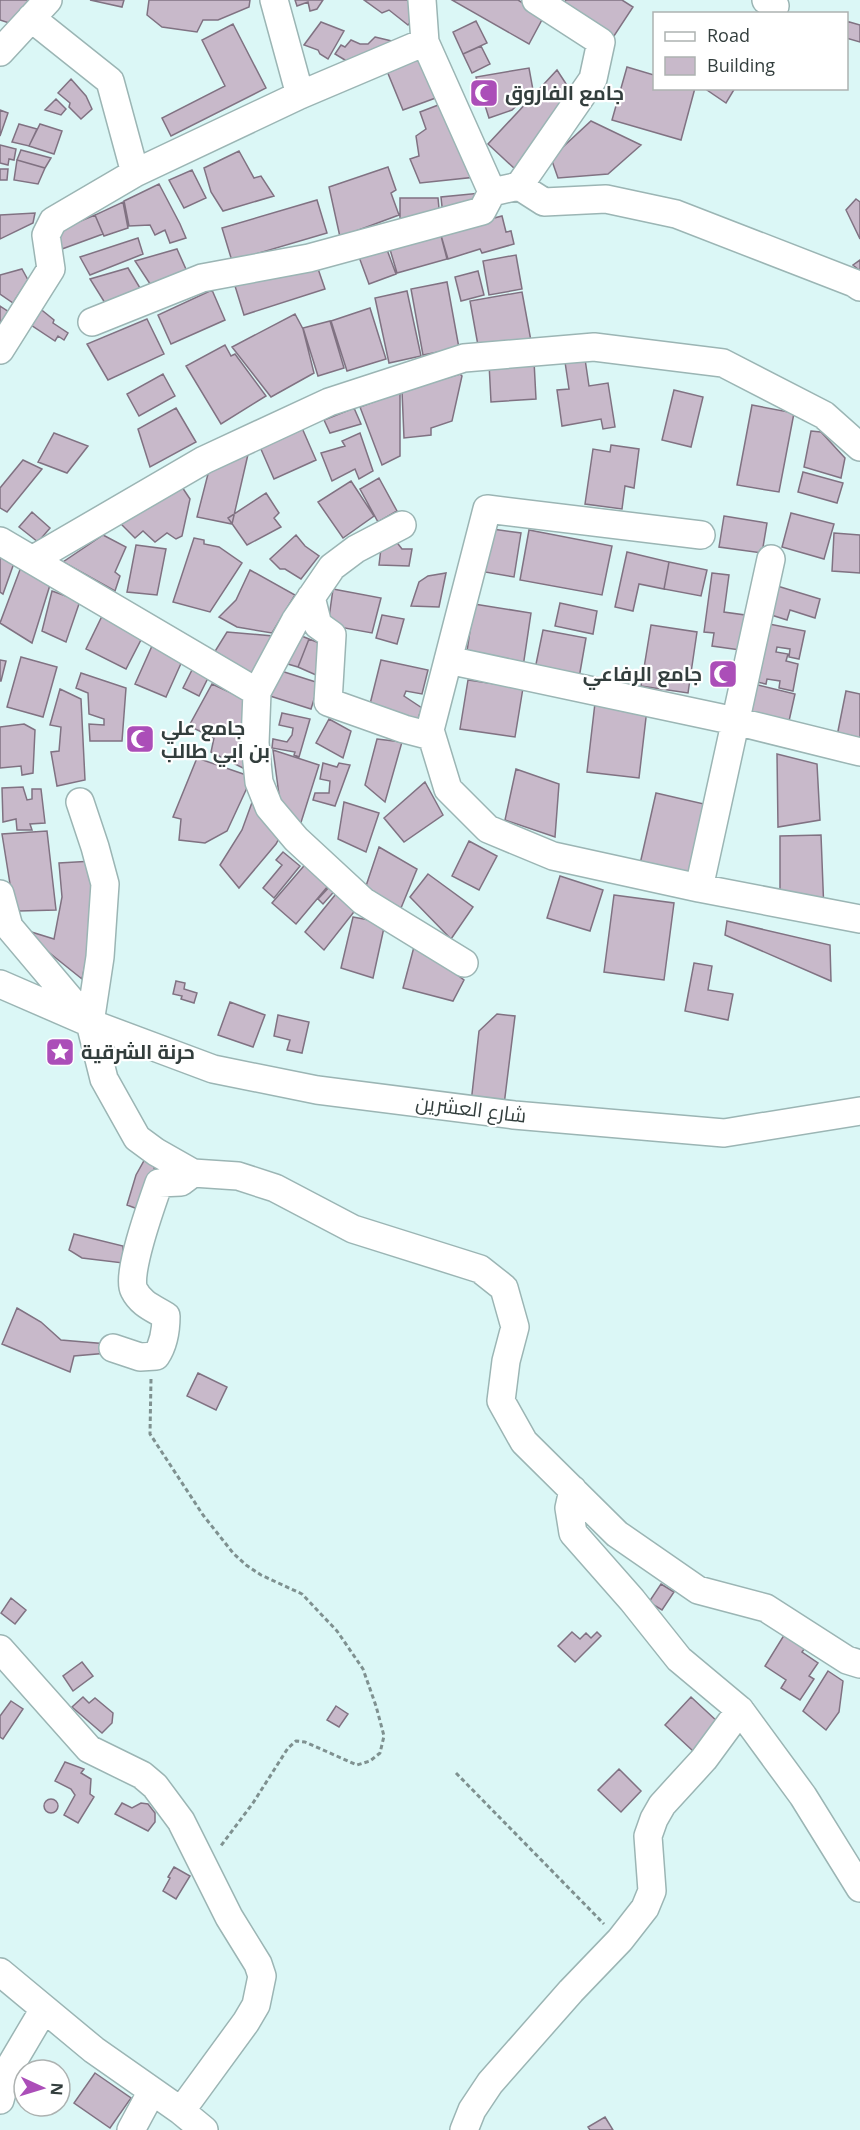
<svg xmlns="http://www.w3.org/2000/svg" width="860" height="2130" viewBox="0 0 860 2130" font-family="'Open Sans',Cairo,sans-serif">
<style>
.building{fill:#c8b9ca;stroke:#807282;stroke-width:1.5}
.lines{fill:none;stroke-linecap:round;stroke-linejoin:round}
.minor-casing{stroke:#9bb5b4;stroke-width:30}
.path{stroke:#7f9190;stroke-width:3;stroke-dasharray:4.5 3;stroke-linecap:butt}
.minor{stroke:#fff;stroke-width:27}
.labels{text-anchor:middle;stroke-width:4.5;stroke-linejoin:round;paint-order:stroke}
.poi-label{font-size:20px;font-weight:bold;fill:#333e3d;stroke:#fff;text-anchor:start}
.street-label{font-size:20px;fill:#333e3d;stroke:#fff}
</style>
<rect width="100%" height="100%" fill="#dbf7f6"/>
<path class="building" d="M0 0H39L12 24 0 20Z
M90 0H124L122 7Z
M149 0H250L249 7 218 20H203L197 32 162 27 147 15Z
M295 0H323L317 9 310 11 308 2 297 6Z
M364 0H410L420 11 408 25 389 10 382 13Z
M452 0H518L544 16 529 44Z
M566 0H622L633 7 612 39 562 6Z
M476 21 487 43 463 54 453 32Z
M846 21 860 25V42L846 38Z
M321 22 344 31 328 59 320 54 318 50 304 45Z
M233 24 266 88 171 136 162 118 225 86 202 40Z
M375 37 396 42 345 66V60L335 54 341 45 345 47 351 40 360 44H368Z
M481 46 490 64 472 73 463 54Z
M423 54 441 96 403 110 387 71Z
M627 67 654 75V88H695L681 140 612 120Z
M529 68 533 90 512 110 489 118 476 77Z
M557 70 574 96 516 170 488 144Z
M71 79 86 96 92 109 81 119 69 107 70 103 58 93Z
M704 88H735L726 103Z
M56 99 66 109 61 115 45 110Z
M446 102 476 177 420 183 410 159 419 156 416 136 426 129 420 112Z
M0 110 8 113 0 136Z
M591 121 641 145 608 174 558 178 551 158Z
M19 124 37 129 29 146 12 142Z
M40 124 62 131 54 154 29 146Z
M0 145 16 149 14 160 9 159 8 165 0 163Z
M21 150 51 158 45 168 17 160Z
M239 151 254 178 261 176 274 196 223 211 211 192 204 168Z
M17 160 45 168 38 184 14 180Z
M388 167 396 190 391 193 399 215 340 237 329 187Z
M0 169H8L7 180H0Z
M192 170 206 198 184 208 169 180Z
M159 184 180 224 186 238 170 243 165 230 155 235 150 225 129 226 124 201Z
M481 193 483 202 443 216 441 197Z
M400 198H438L440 219 400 225Z
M856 199 860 202V239L846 210Z
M317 200 327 233 232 261 222 228Z
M123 202 128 228 104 236 95 215Z
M35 213 33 223 0 239V215Z
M95 215 103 234 62 249 54 232Z
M502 216 506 232 511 231 514 244 482 253 480 249 448 259 440 232Z
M440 232 447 259 397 273 389 246Z
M138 238 143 254 90 275 80 257Z
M386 247 396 274 369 284 359 257Z
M177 249 189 276 156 293 135 261Z
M516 255 522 289 489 295 483 261Z
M315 260 325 289 244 315 235 286Z
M860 260V271L853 265Z
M128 268 143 293 110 311 90 279Z
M22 269 28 280 13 303 0 294V275Z
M478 271 484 295 461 301 455 277Z
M447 282 459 348 423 355 411 289Z
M212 290 225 320 171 344 158 315Z
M407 291 421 356 389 363 375 298Z
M522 292 531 341 479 351 470 301Z
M0 306 9 312 0 323Z
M38 307 54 320 53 323 68 333 64 340 58 336 55 341 25 321Z
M370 308 386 359 347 371 331 321Z
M295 314 303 329 314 373 271 397 232 347Z
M147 319 164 354 108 380 87 344Z
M330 321 344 368 318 376 303 328Z
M225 345 231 356 235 354 266 396 221 424 186 366Z
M585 359 589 386 608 383 615 427 603 429 601 419 562 426 557 390 569 389 565 362Z
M534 361 536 399 491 402 489 363Z
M163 374 175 396 139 416 127 394Z
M460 374 462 376 452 421 431 428V435L404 438 402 391Z
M674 390 703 397 691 447 662 440Z
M400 392V456L382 465 360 407Z
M752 405 794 413 779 492 737 485Z
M176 408 196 442 150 467 138 429Z
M354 408 361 424 330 433 324 420Z
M302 428 316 460 274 479 260 447Z
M811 431 821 432 845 458 841 478 804 467Z
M54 433 88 446 67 473 38 462Z
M360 433 373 471 359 479 355 469 332 481 321 453 345 446 342 441Z
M611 445 639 449 634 488 625 486 622 509 585 504 593 449 610 452Z
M249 450 232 524 197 517 209 470Z
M23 460 42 469 7 512 0 508V488Z
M803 472 843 483 837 503 798 492Z
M379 478 397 511 378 522 360 489Z
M351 481 374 516 343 538 318 502Z
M182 487 190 499 182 536 176 539 167 533 155 542 143 531 135 538 121 524Z
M266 493 279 513 274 518 281 527 247 545 228 518Z
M32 512 50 528 38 542 19 527Z
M791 513 834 524 824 559 782 547Z
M724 516 767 523 762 553 719 547Z
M485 528 521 533 514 577 479 571Z
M529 530 612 546 602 595 520 580Z
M834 533 860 535V573L832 571Z
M103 535 126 547 115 572 120 576 115 591 63 562Z
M296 535 305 546 319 556 301 579 285 569H280L270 559Z
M194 538 204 540V544L219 547 242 563 210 612 173 602Z
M382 540H395L402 549H412L409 566 379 565Z
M136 545 166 549 157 595 127 592Z
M627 552 669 562 664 589 639 584 633 611 615 607Z
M0 554 14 563 3 594 0 592Z
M669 562 707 570 701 596 664 589Z
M21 567 50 585 32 643 0 623Z
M250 570 295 595 272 633 237 627 219 617 236 600Z
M446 573 439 607 411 606 419 582 428 576Z
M712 573 729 575 724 612 745 615 740 650 712 646 714 633 704 632Z
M774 585 820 599 815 618 790 610 787 620 765 613Z
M333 589 381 598 372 633 328 625Z
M52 591 80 601 66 642 42 631Z
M560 603 597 611 593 634 555 626Z
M474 604 531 613 523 667 466 658Z
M104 612 145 632 126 669 86 649Z
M382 615 404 619 397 644 376 638Z
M764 623 805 631 799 659 789 657 790 649 777 647 776 652 788 654 786 661 798 664 793 691 779 688 780 681 767 679 766 684 752 681Z
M651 625 697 632 688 693 641 686Z
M543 630 586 638 579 678 535 669Z
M227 632 273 636 254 681 209 661Z
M294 633 309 639 298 667 281 662Z
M309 639 327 646 316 675 298 667Z
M152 646 183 659 166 697 135 684Z
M21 657 57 667 43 717 7 707Z
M0 660 6 661 1 681H0Z
M381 660 428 670 422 694 406 691 404 696 422 708 415 726 369 708Z
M194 666 210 674 199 696 183 688Z
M278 670 319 683 311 709 270 696Z
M81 673 126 688 122 741H90L89 724 104 725V719L89 714 88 693 76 688Z
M468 680 523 688 515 737 460 729Z
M750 683 795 694 787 730 741 719Z
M212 684 255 704 249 771 211 752 214 738 189 726Z
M60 689 81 699 85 780 57 786 51 752 59 751 61 727 50 725Z
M846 691 860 694V746L836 741Z
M595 703 647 709 639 778 587 772Z
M282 713 310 719 299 757 294 755 295 752 272 748 273 739 287 742 292 735 293 728 279 725Z
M329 719 351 731 343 758 316 743Z
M24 724 35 730 33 773 22 775 21 766 0 768V727Z
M377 739 402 742 385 802 365 785Z
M273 750 319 765 298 832 280 802Z
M777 754 817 764 820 820 778 827Z
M197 758 252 777 227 831 205 843 179 840 181 819 173 817Z
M323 763 337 767 339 763 350 765 335 806 313 800 315 793H329L330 781 320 779Z
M516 769 559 784 555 837 505 820Z
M425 782 443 815 404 842 384 818Z
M23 787 27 800 32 799V789H41L45 823 30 824 32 830H17L16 819 3 822 2 788Z
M656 793 704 804 688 875 640 864Z
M254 797 287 823 276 844 239 888 220 865 242 830Z
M344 802 379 813 366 852 338 839Z
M47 831 56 910 19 911 11 890 2 834Z
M821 835 824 912 780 900V836Z
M469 841 497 856 479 890 452 876Z
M379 847 417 869 401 908 365 889Z
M283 852 300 866 274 898 263 888 282 865 276 860Z
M309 860 333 880 296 924 272 903Z
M93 861 89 947 82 979 26 934 28 931 54 939 62 897 59 863Z
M428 874 473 907 451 939 410 897Z
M560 876 603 890 590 931 547 918Z
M334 882 339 886 323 904 318 899Z
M340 889 357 908 324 950 305 932Z
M614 895 674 903 664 980 604 972Z
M353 917 385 923 373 978 341 968Z
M727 921 830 945 831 981 725 935Z
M415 943 464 980 453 1001 403 988Z
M694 963 712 966 708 990 733 994 728 1020 685 1011Z
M176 981 185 983 184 989 197 993 194 1003 181 999 182 996 173 994Z
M230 1002 265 1015 253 1047 218 1035Z
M497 1014 515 1016 504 1105 471 1103 479 1031Z
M278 1015 309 1022 302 1053 287 1050 290 1040 274 1036Z
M145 1159 154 1166 155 1181 143 1211 127 1205 136 1175Z
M74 1234 123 1246V1263L82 1258 69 1250Z
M17 1308 41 1322 61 1340 108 1344V1353L74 1356 70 1372 2 1344Z
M198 1373 227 1387 216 1410 187 1396Z
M661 1584 674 1592 662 1610 649 1602Z
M11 1598 26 1610 15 1624 1 1613Z
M572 1632 580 1639 586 1633 591 1638 597 1632 601 1636 575 1662 558 1646Z
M786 1632 807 1645 802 1652 818 1663 809 1676 814 1679 800 1700 781 1688 786 1680 765 1666Z
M82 1662 93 1676 73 1691 63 1676Z
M828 1671 843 1681 839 1712 826 1730 803 1711Z
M83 1697 89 1703 95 1698 113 1713 112 1723 102 1733 72 1707Z
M691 1697 719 1723 693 1751 665 1725Z
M11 1701 23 1709 3 1739 0 1737V1716Z
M336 1706 348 1714 339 1727 327 1720Z
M65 1762 84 1769 81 1773 91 1779 90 1794 94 1797 78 1823 64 1815 75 1795 71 1789 55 1781Z
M619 1769 641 1791 621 1812 598 1790Z
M44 1806a7 7 0 1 1 14 0a7 7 0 1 1-14 0Z
M122 1803 132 1808 141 1803 148 1804 155 1813V1822L148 1831 115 1814Z
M174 1867 190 1876 176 1899 163 1891 170 1878 168 1877Z
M95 2073 131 2098 110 2128 74 2103Z
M605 2117 613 2130H590L588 2127Z"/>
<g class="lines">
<g class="minor-casing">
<path id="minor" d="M274 0 300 95
M422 0 425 42 492 192 519 186 593 79 601 42 536 0
M766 0 775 6
M31 18 110 81 135 173
M0 52 48 0
M519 186 544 202 606 199 676 214 854 283 860 287
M92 322 202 278 309 258 482 211 492 192
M0 350 51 269 46 235 53 221 135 173 300 95 425 42
M402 525 356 549 332 567 295 621 257 692 255 743 259 782 269 807 296 839 363 901 464 963
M701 535 487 509 430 730 448 789 488 829 553 856 699 888 860 919
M0 541 257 692
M32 560 204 460 329 402 464 358 594 347 723 363 824 415 860 447
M311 597 318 625 332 635 328 702 404 729 431 736
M448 660 735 721 860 752
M80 802 95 847 105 884 100 957 90 1023
M699 888 771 559
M0 894 9 927
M0 920 9 927 90 1023 213 1069 317 1090 514 1115 724 1133 860 1111
M0 984 90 1023 104 1079 137 1138 156 1152 193 1173 238 1176 275 1188 353 1229 480 1269 504 1288 515 1327 506 1361 501 1401 524 1442 617 1534 698 1590 766 1608 847 1660 860 1664
M113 1348 140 1357 156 1356C164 1344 166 1331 166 1316 153 1308 141 1304 134 1290 126 1275 152 1203 159 1183L181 1182 193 1173
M573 1490 569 1508 573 1533 632 1600 679 1659 740 1710 803 1796 860 1888
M0 1649 89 1749 142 1775 155 1786 181 1821 229 1917 258 1964 262 1976 256 2005 246 2022 181 2111
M0 1972 94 2050 181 2111 204 2130
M0 2100 8 2070 44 2009
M131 2130 152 2091
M464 2130 472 2110 490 2083 571 1991 620 1940 645 1908 652 1891 648 1836 654 1819 662 1805 704 1759 740 1710"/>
</g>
<path class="path" d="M151 1379 150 1434 203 1515 233 1553 246 1565 261 1575 302 1594 337 1631 363 1669 376 1706 384 1736 380 1753 370 1761 357 1765 305 1742 296 1741 288 1748 253 1803 220 1847
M456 1773 604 1924"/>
<use href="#minor" class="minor"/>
</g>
<defs>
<g id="mosque-square" transform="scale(1.5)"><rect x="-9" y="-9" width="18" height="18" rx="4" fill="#ab4eb8" stroke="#fff"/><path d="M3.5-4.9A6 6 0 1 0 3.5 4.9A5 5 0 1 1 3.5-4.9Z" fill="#fff"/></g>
<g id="sight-square" transform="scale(1.5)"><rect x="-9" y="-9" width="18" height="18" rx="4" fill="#ab4eb8" stroke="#fff"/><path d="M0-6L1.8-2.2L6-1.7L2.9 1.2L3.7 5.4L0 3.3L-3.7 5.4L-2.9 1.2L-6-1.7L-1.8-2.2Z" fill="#fff"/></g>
</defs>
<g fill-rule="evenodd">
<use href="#mosque-square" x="484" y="93"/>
<use href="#mosque-square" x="723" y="674"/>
<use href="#mosque-square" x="140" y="739"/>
<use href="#sight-square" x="60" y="1052"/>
</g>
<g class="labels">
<g class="poi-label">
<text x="505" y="100">جامع الفاروق</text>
<text x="702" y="681" text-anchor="end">جامع الرفاعي</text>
<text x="161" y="735">جامع علي<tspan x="161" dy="23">بن ابي طالب</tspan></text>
<text x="81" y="1059">حرنة الشرقية</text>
</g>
<g class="street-label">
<text transform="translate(471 1109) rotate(7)" y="7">شارع العشرين</text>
</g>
</g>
<rect x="653" y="12" width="195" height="78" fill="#ffffff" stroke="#adb2b1" stroke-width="1.5"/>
<rect x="665" y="32" width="30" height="9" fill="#ffffff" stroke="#adb2b1" stroke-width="1.5"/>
<text x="707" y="42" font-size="18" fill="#333e3d">Road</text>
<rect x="665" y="57" width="30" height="18" fill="#c8b9ca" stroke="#adb2b1" stroke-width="1.5"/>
<text x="707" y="72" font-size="18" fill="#333e3d">Building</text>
<g transform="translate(42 2088) rotate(94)"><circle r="28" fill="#ffffff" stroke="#adb2b1" stroke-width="1.5"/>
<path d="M0-4.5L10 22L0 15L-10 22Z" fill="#ab4eb8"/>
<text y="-9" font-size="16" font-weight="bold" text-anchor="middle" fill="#333e3d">N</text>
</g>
</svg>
